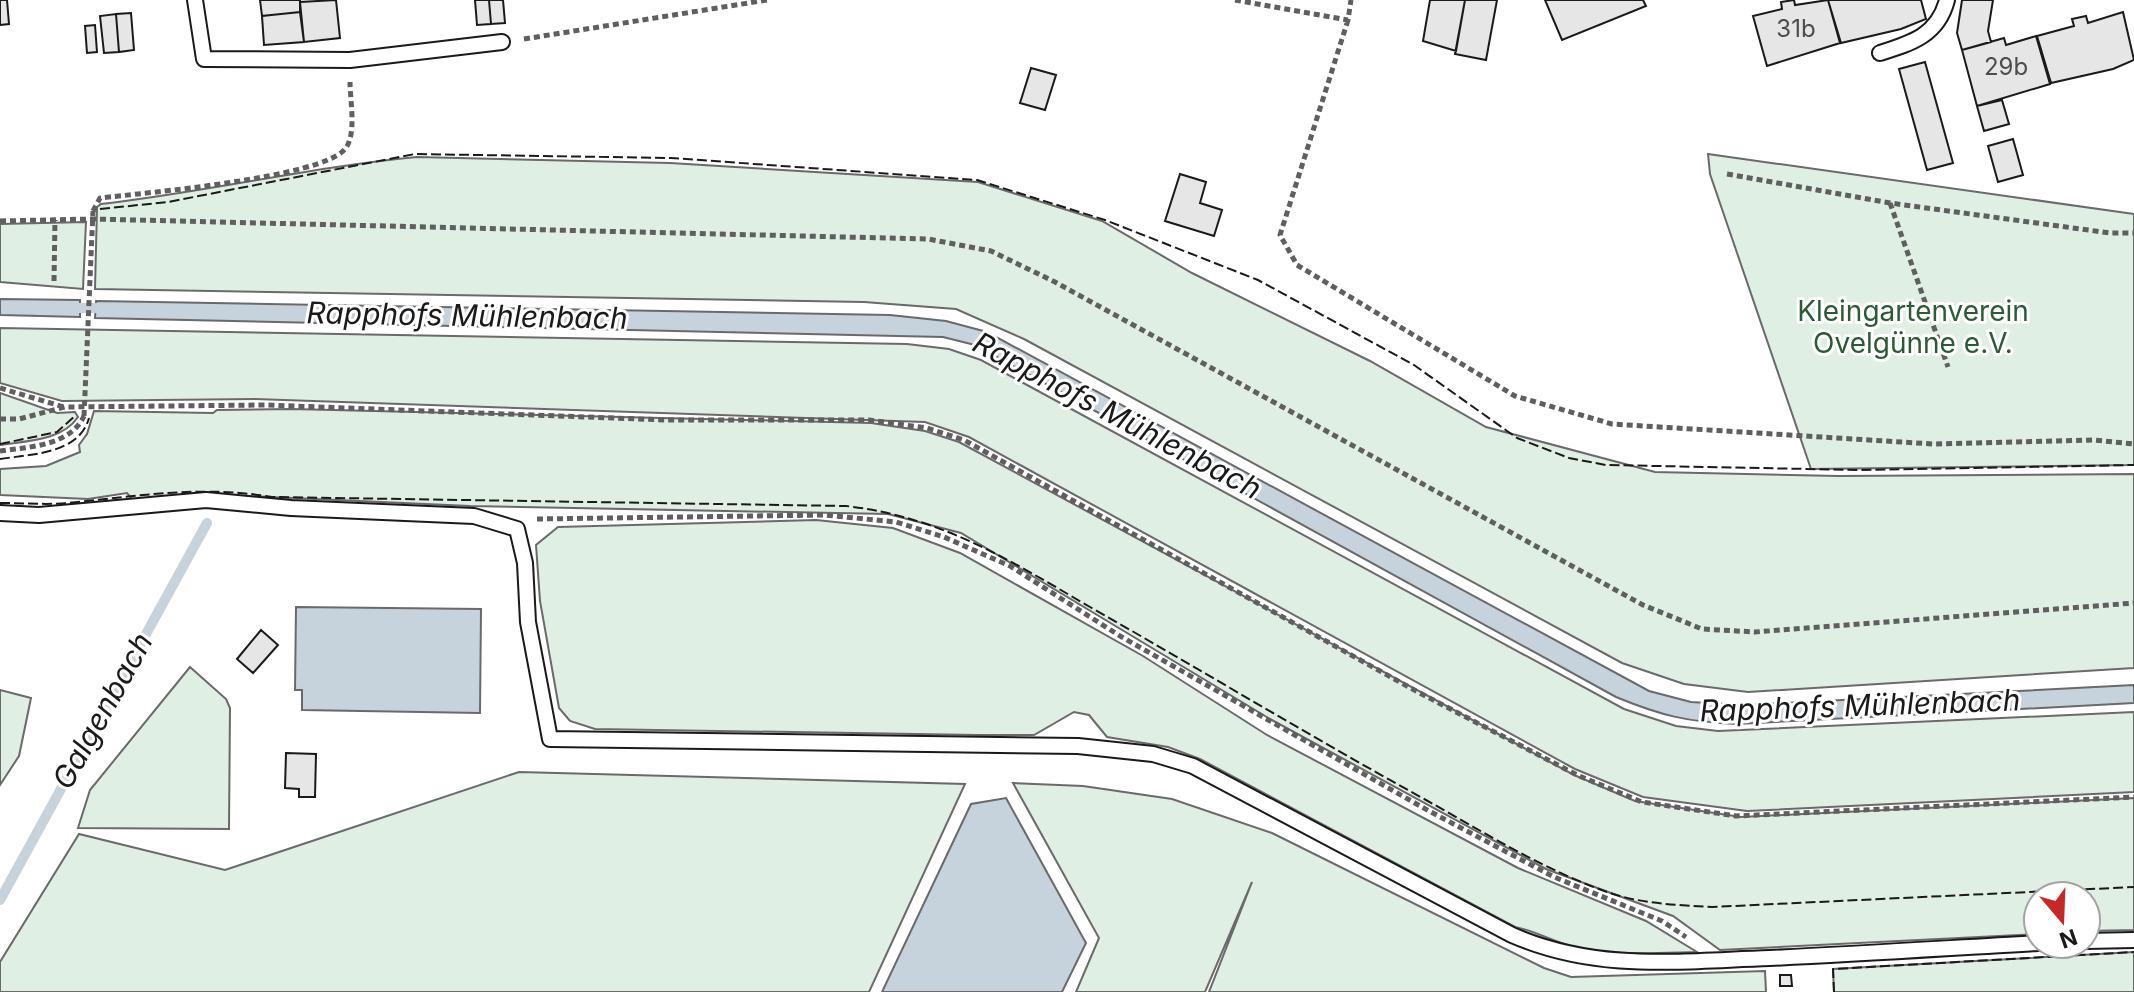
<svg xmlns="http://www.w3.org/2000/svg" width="2134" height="992" viewBox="0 0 2134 992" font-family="Inter,sans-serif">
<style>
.green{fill:#e0efe3;stroke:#6a6a6a;stroke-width:2}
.water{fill:#c6d2dc;stroke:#6a6a6a;stroke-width:2}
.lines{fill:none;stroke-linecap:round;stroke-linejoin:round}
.stream{stroke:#c6d2dc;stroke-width:10}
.building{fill:#e6e6e6;stroke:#1a1a1a;stroke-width:2}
.lane-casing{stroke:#1a1a1a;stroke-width:18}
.path{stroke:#5f5f5f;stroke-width:5;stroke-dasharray:6 4;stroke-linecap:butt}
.lane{stroke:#fff;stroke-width:14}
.path-bridge{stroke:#5f5f5f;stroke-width:5;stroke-dasharray:6 4;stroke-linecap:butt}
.fence{stroke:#1a1a1a;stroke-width:2;stroke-dasharray:10 4;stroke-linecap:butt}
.labels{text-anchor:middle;stroke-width:6;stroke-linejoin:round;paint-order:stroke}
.number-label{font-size:24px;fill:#4d4d4d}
.park-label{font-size:28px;fill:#2b5a34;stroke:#fff}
.water-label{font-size:30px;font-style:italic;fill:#1a1a1a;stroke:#fff}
</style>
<rect width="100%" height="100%" fill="#fff"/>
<path class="green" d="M1708 154 2134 214V465L1811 469 1710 174Z
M417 157 670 163 978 182 1102 221 1192 273 1370 361 1486 427 1655 472 1839 476 2134 474V668L1748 692 1684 684 1622 663 1024 339 956 309 864 302 95 289 97 207 101 204C207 192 310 167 417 157Z
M86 222 83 289 0 282V224Z
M0 328 907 344 949 349 981 360 1624 709 1676 726 1718 731 2134 712V792L1747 811 1643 797 1575 769 969 437 925 422 255 399 62 401 0 383Z
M0 393 57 413 75 412 78 417C62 441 26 441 0 445Z
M291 409 871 423 925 431 959 442 1574 775 1635 801 1741 817 2134 798V930L2086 931V896H2038V934L1720 950 1673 916 1546 869 1270 719 961 533 888 514 470 506 201 494 133 500 127 493 88 499 0 495V469L46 466 80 452 79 445 87 434 94 411 213 413 217 410Z
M816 520 893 528 960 553 1143 656 1267 735 1518 868 1646 921 1697 952C1656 953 1614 956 1574 947 1554 942 1536 931 1515 927L1200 759 1168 747 1107 737 1089 715 1074 712 1034 735H978L595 729 570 721 559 708 540 601 536 545 558 527Z
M190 667 226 699 230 708 229 829 78 828 90 790Z
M0 690 31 698 19 756 0 785Z
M519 772 965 784 869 992H0V962L79 834 225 870Z
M1013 783 1083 786 1172 799 1272 833 1544 968 1571 977 1765 971 1766 992H1209L1252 882 1205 992H1076L1099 938Z
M2134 952V992H1834L1833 969Z"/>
<path class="water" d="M0 299 80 300V317L0 315Z
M96 301 890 315 946 321 987 332 1649 691 1691 702 1744 705 2134 685V703L1737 724C1688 722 1662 716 1616 697L975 345 943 337 95 318Z
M296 607 481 609 480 713 302 710V690H295Z
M1006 798 1086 943 1062 992H882L971 804Z"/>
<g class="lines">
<path class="stream" d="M70 308H106
M0 900 207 523"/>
</g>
<path class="building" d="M0 0H7L9 24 0 25Z
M260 0H300V12L262 16Z
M336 0 340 38 304 42 300 2Z
M475 0H489L491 24 477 25Z
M489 0H503L505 23 491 24Z
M1430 0H1465L1456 51 1423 41Z
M1465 0H1497L1486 60 1455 54Z
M1545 0H1643L1646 6 1562 40Z
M1794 0 1795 5 1828 0 1840 43 1767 66 1753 16 1782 9 1781 2Z
M1828 0H1921L1926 19 1901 29 1841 43Z
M1962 0H1993L1988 31 1991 42 1962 50 1957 33Z
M300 12 304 42 264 45 262 16Z
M2123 12 2134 60 2113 69 2051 83 2037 36 2074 26 2072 19 2086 16 2088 23Z
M131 13 134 50 119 52 116 14Z
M116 14 119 52 104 53 100 16Z
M95 25 97 52 87 53 85 26Z
M2036 36 2050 84 1977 106 1962 50 2004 38 2006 45Z
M1925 62 1953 163 1927 170 1899 69Z
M1031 68 1056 75 1045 110 1020 103Z
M2002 100 2009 124 1984 131 1977 106Z
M2013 139 2023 175 1998 182 1988 146Z
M1180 174 1206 182 1200 203 1222 210 1214 236 1165 221Z
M261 630 278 645 253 673 237 659Z
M286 753 316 754 315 797H299V789L285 788Z
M1780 975H1791L1792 986H1780Z"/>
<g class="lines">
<g class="lane-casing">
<path id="lane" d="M195 0 204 59 350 60 502 42
M1880 53C1912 43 1938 35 1947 0
M0 513 39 515 206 500 291 508 474 516 517 529 525 563 528 622 550 739 1078 746 1153 754 1193 766 1512 935C1597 972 1679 961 1770 958 1859 954 1949 948 2038 943
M2086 941 2134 940"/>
</g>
<path class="path" d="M1235 0 1348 20 1351 0
M1348 20 1280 235 1297 265 1515 396 1612 424 1934 444 2094 440 2134 444
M524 39 767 0
M1727 174 1890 203 2110 233H2134
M1890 203 1948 367
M93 211 100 198C144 193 321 178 345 149 357 135 350 100 350 82
M0 221 93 219 928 239 991 251 1055 282 1643 605 1702 629 1755 632 2134 603
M54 281 55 220
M0 388 64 407
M0 419H19L65 407 266 405 667 420H869L927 428 964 440 1416 691 1577 775 1642 802 1736 816 2134 797
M0 451C29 447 70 446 84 416
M537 519 825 515 896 522 944 537 1010 566 1120 636 1429 811 1554 877 1662 921 1686 937"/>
<use href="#lane" class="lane"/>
<path class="path-bridge" d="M84 416 93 211"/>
<path class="fence" d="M100 209 168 202 415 154 671 158 977 180 1105 220 1258 280 1414 365 1517 438 1569 458 1606 465 1859 470 2134 465
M0 444 57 432 76 415
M0 459C32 454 79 454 89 418
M0 503C23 503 46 505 68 503 138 496 202 485 272 497L846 506C942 517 1009 560 1090 607 1203 671 1313 738 1426 800 1485 833 1546 871 1610 893 1643 904 1677 905 1712 907L2134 887
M1834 992 1833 969 2134 952"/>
</g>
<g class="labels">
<g class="number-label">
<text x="1796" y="37">31b</text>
<text x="2006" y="75">29b</text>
</g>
<g class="park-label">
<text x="1913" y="321">Kleingartenverein<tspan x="1913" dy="32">Ovelgünne e.V.</tspan></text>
</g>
<g class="water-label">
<text transform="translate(467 316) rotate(1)" y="10">Rapphofs Mühlenbach</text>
<text transform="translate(1117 416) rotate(28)" y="10">Rapphofs Mühlenbach</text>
<text transform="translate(1860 706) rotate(-2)" y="10">Rapphofs Mühlenbach</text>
<text transform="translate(103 711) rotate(-61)" y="10">Galgenbach</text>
</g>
</g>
<g transform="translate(2062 920) rotate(161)"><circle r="38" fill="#ffffff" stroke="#a3a3a3" stroke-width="2"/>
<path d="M0-6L14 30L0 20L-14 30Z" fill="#c62828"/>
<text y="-12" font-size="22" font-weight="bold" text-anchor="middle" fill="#1a1a1a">N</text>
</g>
</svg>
